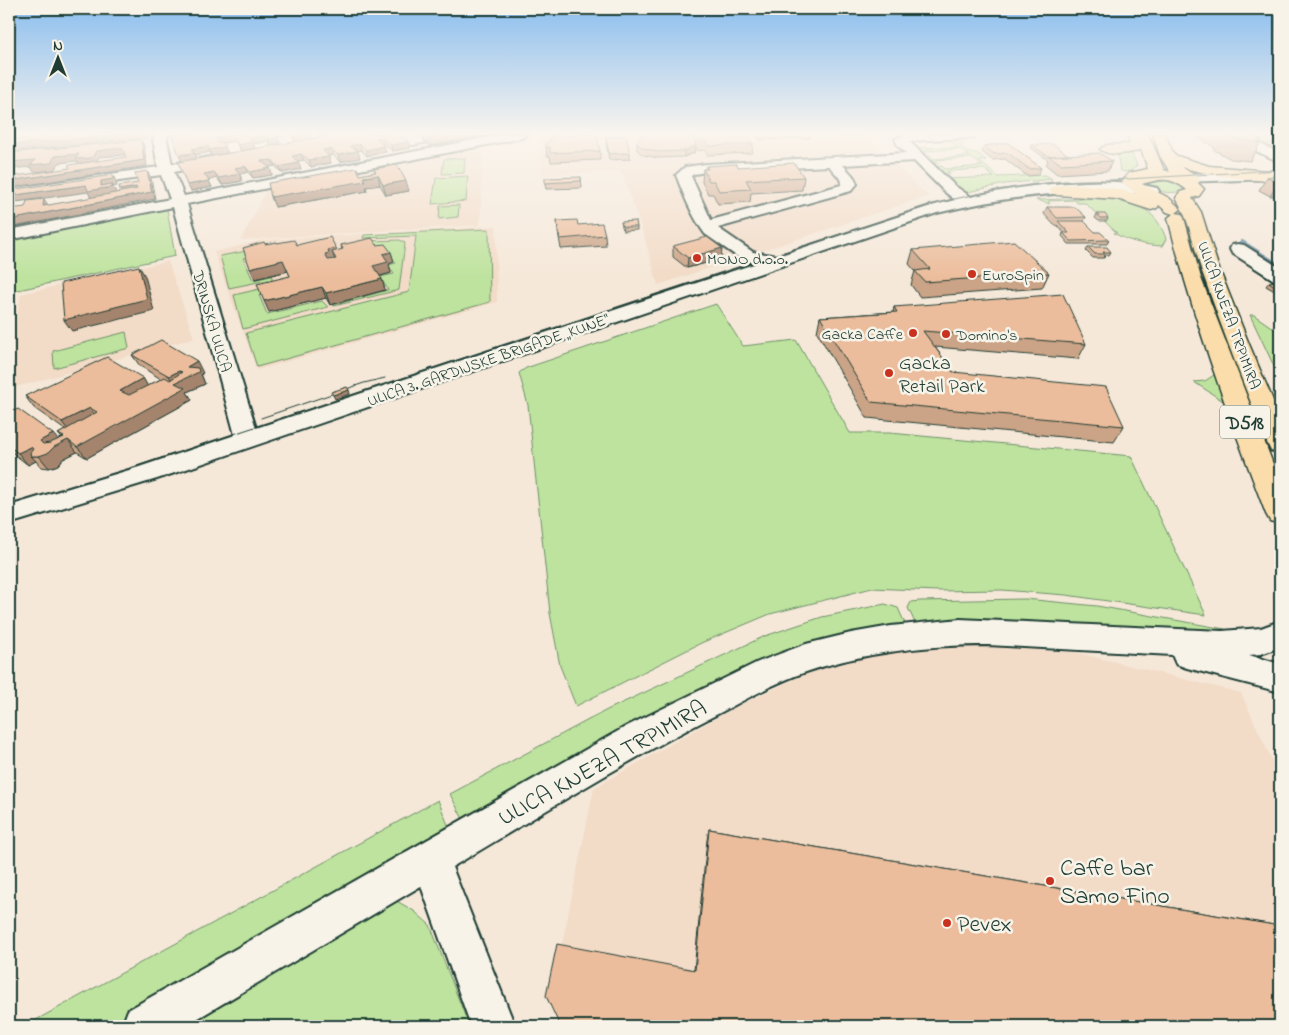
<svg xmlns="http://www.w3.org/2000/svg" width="1289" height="1035" viewBox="0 0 1289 1035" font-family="'Indie Flower',sans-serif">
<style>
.built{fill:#f2dbc7}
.green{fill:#bee39e;stroke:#6e9069}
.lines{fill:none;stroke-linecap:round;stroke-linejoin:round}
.stream{stroke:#6992a8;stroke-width:4}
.minor-casing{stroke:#1f3d34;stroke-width:4}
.major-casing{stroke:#1f3d34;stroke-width:3}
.minor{fill:#f7f3e8;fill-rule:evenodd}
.major{fill:#fbddab;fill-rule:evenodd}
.tram{stroke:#1f3d34;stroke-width:1}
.wall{fill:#cba386;stroke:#1f3d34}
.shaded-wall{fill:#a5846d;stroke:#1f3d34}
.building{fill:#ecbd9c;stroke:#1f3d34}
.poi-dot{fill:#c8321e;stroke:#f7f3e8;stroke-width:2}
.labels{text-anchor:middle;stroke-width:5;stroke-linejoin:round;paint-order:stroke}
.far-poi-label{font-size:16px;fill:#1f3d34;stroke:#f7f3e8;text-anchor:start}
.far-street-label{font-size:16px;fill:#1f3d34;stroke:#f7f3e8}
.shield{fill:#f7f3e8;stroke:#60746a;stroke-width:1}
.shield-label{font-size:19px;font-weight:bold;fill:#1f3d34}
.poi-label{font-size:20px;fill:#1f3d34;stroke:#f7f3e8;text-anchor:start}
.near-street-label{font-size:24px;fill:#1f3d34;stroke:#f7f3e8}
.near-poi-label{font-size:24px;fill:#1f3d34;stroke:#f7f3e8;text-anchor:start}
</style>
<rect width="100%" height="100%" fill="#f5e8d9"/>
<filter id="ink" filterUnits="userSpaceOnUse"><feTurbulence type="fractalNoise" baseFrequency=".02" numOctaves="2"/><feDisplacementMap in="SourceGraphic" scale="10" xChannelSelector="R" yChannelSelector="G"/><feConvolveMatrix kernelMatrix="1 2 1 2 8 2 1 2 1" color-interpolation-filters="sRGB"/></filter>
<g filter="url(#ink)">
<path class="built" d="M544 134H746L752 142 866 137 928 196 658 285 645 239 621 171 542 175 538 135Z
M483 148 480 225 241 240 266 191Z
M496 226 497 302 257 370 214 252 264 240Z
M168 261 194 338 9 389V366L21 294Z
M970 644 1078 653 1241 693 1280 778V1026H561L550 1003 594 788 736 707 809 672 904 649Z"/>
<path class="green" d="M1237 134H1280V142L1269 143 1275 147H1270Z
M955 136 965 143 959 144 969 153H977L986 160 979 161 998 177 1046 175 1052 179 1005 184 963 193 945 179 994 177 984 169 947 171 950 174 940 172 935 167 942 166 945 169 982 166 972 158 936 160 939 163H929L924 156H930L934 159 969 156 960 149 925 151 927 154C920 154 918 153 913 148L957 147 949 140 914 141 916 143 909 144 906 139Z
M1117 152H1131L1137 165 1131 171 1124 172 1120 170Z
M465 158 464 173 442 174 444 159Z
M468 176 466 201 432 204 436 178Z
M1164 178 1175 180 1188 189C1175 194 1160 195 1149 184L1152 181 1163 180Z
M1064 199C1105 199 1151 192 1166 239L1162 246C1145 245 1129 242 1114 233H1117L1085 203H1077L1075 200 1048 201 1050 204 1036 200Z
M459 205 458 217 439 219 440 206Z
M167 209 175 256 9 292V239Z
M489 229 490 302 257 367 246 333 409 292 416 236 363 238 364 235Z
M400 240 405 243 399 290 334 306 333 305 388 290 380 277 394 274 388 265 396 263 389 253 369 241Z
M247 251 261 253 243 258 253 280 271 276 273 279 229 288 220 256Z
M276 285 279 289 259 295 267 314 322 301 328 307 243 329 234 295Z
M716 304 743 346 796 340 850 433H890L1131 456 1206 615 1066 595 1002 590 937 591 872 588 770 614 701 643 576 706 560 666 550 613 528 405 519 373 526 368Z
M1250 315H1254L1280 333V379Z
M126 332 129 348 54 368 53 351Z
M1214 375H1218L1226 403 1194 382 1205 381Z
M1025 599 1097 606 1225 629 1227 638 917 627 908 608 911 602 920 601Z
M885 604 898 608 907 628 864 634 465 823 450 794 607 710 765 636 822 617Z
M438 800 450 830 113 1026H25Z
M395 900 414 911 430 925 469 1026H166L368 905Z"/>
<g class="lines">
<path class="stream" d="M1242 242 1280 266"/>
<g class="minor-casing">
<path id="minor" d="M156 134H168L167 140 172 164 214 156 221 160 219 163 174 172 184 196 505 134H528L522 138 187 204 256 428 757 263 742 260 705 234C692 216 684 196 676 175L685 167 706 164 906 153 898 146 895 139 905 134H975L974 137 969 138 909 141 955 186 971 197C1026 185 1102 174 1157 188L1159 191 1157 194 1152 195C1079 187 1008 196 937 213L157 479 9 524V506L139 467 235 435 173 207 9 240V230L170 199 161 175 9 197V189L158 167 153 140ZM914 161 945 192 955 200 927 207 778 256 753 252 718 228 851 191 857 184 854 177 843 165ZM829 166 842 181 841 185 711 220 691 176 694 174 706 172Z
M399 134H412L416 137 430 134 448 135 447 138 413 145 408 144Z
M1224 134H1239L1280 153V162L1225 137Z
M1280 171V179L1178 182 1173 181 1171 178 1173 175 1178 174Z
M1238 244 1244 245 1280 268V281L1274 280 1232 253 1230 249 1232 245Z
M960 619 1222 631 1261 628 1280 621V647L1261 654 1249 655 1280 664V692L1187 668 1176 664 1172 655 988 645C928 645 866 652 809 671 775 682 743 701 710 718 622 763 538 816 452 867L515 1026H471L421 886 185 1026H122L128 1010 627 726 758 662 806 644 851 633 891 626Z"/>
</g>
<g class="major-casing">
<path id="major" d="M1131 134H1148L1164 170 1170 172 1160 156 1153 134H1165L1174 155 1209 166 1268 171 1273 173 1276 176 1273 179 1268 181C1239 178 1210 176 1182 167L1201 180 1198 183 1204 189 1199 196 1192 198 1201 212 1218 266 1249 344 1280 417V453L1271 451 1268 445C1245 389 1224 334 1204 277 1194 251 1191 222 1176 198L1180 192 1187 190C1169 176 1162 179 1142 184L1169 198 1181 209 1176 213 1182 214 1184 218 1201 278 1280 482V524L1270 521 1266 514C1229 417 1193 319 1168 218L1173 214 1167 212 1159 205 1157 208 1151 210 1117 199 1057 195 1052 193 1049 190 1052 187C1075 181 1113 187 1136 194L1122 182 1129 173 1148 169 1141 149C1133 154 1107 157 1100 149L1107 145 1130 144 1128 137Z"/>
</g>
<use href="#minor" class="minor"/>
<use href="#major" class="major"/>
<path class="tram" d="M261 418 364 383 385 378
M9 505 134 467 762 259 945 201 996 190 1043 184 1280 170"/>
</g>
<path class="wall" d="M291 134H310L311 139 319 137 316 134H400L410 148 392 151 384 143 382 144 384 146 386 152 367 156 361 150 357 151 360 158 340 162 333 155 328 156 331 163 311 167 304 160 298 161 301 169 282 173 275 166 268 167 270 168 272 175 253 178 248 172 240 174 242 181 222 185 217 178 208 180 212 187 191 191 182 162 172 135 284 136 278 137 280 143 271 145 269 141 253 144 255 148 241 151 235 141 223 143 212 156 210 152 195 155 197 159 295 142 293 139Z
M422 134H493L429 146 424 141Z
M694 134 753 144 752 153 707 155 705 150 698 151 696 147 694 153 684 157 658 158 643 155 637 150V141L694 139Z
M755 134H810V138L759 140Z
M835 134H868V135L838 137Z
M1192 134H1248L1262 140 1250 161 1231 159 1214 150V147Z
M606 137 630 153V159L609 160 606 143Z
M1008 143 1041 168 1038 175 1027 176 1005 159 992 160 982 152 984 146Z
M1032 145 1068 155 1112 161 1108 171 1057 174 1046 165 1048 160 1031 148Z
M546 147 600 151V160L551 162 550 156H547Z
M706 166 738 167 804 177 802 190 751 193 750 202 718 204 713 194H708L702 182 703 169H706Z
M374 169 409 191 386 195 380 185 366 187 367 191 275 207 360 175 375 172Z
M1280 175V195L1270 196 1259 190 1267 177Z
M581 177 582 188 546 189 545 183Z
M1047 207 1086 217 1084 221 1095 232 1109 240 1107 244H1069L1062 236 1063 233H1064L1057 225H1054L1044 214Z
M1097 214 1108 218 1107 221H1099L1095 218Z
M557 221 578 225 605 235 606 246 561 249 558 232Z
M621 222 637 227V230L623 231Z
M265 244 297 245 336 248 337 251 342 250 341 245H377L391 252 394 262 389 264 391 273 380 276 385 290 330 305 326 298 269 312 290 276 288 271 255 279Z
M673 246 722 248 721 259 687 268 673 257Z
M1088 247 1111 252 1109 255H1105L1104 258H1093L1086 251Z
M913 250 1049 273 1042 288 920 297 911 285 915 271 909 264Z
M1280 281V293H1278L1266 286 1269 282Z
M894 307 1086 344 1078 359 935 347 953 372 1124 426 1114 442 867 418 817 332 820 317 893 312Z
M132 355 203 373 201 374 205 384 187 392 192 400 87 458 77 452 63 459 58 465 49 468 41 467 36 461 28 465 9 450V413L58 440 62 438 58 434 65 430 34 408 25 396 143 378 147 386 161 379 140 366Z
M709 829 1280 926 560 1026 694 970 707 840Z"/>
<path class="shaded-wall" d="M128 134H149L147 138 9 152V145Z
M275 134H283L284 136 276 137Z
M307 134H310L312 139 296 142 294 136Z
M319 134H343L320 139Z
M443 134H493L429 146 427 136Z
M233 135 235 141 217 144 215 138Z
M267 135 269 141 253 144 255 148 241 151 238 145 250 138Z
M278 137 280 143 271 145 269 139Z
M382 137 384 143 377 145 376 138Z
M141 140 144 146 147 166 9 188V181L144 160Z
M409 142 410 148 392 151 391 145Z
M360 144 361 150 352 152 350 146Z
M696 144 695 150 694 153 684 157V151Z
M208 146 210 152 195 155 192 149Z
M384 146 386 152 367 156 366 150Z
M225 147 228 153 212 156 209 150Z
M122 148 125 155 99 157 95 164 80 166 77 161 59 163 54 170 34 172 31 167 9 169V162Z
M331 149 333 155 325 157 323 150Z
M358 151 360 158 340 162 338 155Z
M194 153 197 159 182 162 179 155Z
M301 154 304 160 294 162 292 156Z
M329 157 331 163 311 167 309 160Z
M272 160 275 166 264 168 261 161Z
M299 163 301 169 282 173 279 167Z
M245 166 248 172 240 174 242 181 222 185 219 178 235 168Z
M270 168 272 175 253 178 250 172Z
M147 171 151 178 155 199 9 228V220L152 192Z
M214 172 217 178 207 181 204 174Z
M113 175 116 182 117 186 105 188 113 187 117 194 91 198 88 192 9 203V196L86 185 101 186V181Z
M378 175 380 185 366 187 367 191 275 207 271 197Z
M209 181 212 187 191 191 187 185Z
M406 181 409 191 386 195 383 185Z
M1279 182H1280V195L1270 196Z
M136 187 139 194 123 196 120 190Z
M44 199 48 205 43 206Z
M336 248 340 259 332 252 335 260 329 265 325 254 328 250Z
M722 248 721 259 687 268 688 258Z
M391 252 394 262 389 264 391 273 377 277 373 266 383 254Z
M283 260 288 271 255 279 250 268Z
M139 266 145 276 154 311 72 331 64 320Z
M382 279 385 290 330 305 326 293Z
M322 287 326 298 269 312 264 301Z
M9 290 12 295 9 308Z
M9 331 13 336 9 356Z
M197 361 203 373 201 374 205 384 187 392 192 400 87 458 77 447 176 387 169 376 179 371 184 379 187 367Z
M143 378 150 390 128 403 120 391Z
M349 390 350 394 335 399 333 395Z
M90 408 98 420 71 434 62 422Z
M53 434 61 443 68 440 77 452 63 459 58 465 49 468 39 456 40 441Z
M31 447 39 456H31L36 461 28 465 18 453Z"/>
<path class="building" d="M48 134H128L9 145V140L47 136Z
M182 134H276L278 137 269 139 267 135 250 138 252 142 238 145 233 135 215 138 218 143 223 142 225 147 209 150 208 146 192 149 194 153 179 155 172 135Z
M291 134H307L294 136Z
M340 134H400L409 142 391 145 382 137 376 138 384 146 366 150 360 144 350 146 358 151 338 155 331 149 323 150 329 157 309 160 301 154 292 156 299 163 279 167 272 160 261 161 270 168 250 172 245 166 235 168 240 174 219 178 214 172 204 174 209 181 187 185 178 162Z
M424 134H443L427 136Z
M597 134 600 151 550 153V147H546V142H550V136Z
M649 134H683L693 137 696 144 694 146 684 151 658 152 643 148 637 144V141L641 136Z
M694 134H747L753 144 708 146 705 141H698Z
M1226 134H1248L1262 140H1256L1260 143 1242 141Z
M626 136 630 153 609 154 606 137Z
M141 140 144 160 9 181V177L70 168 68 165 126 157 122 148 96 151 92 158 76 159 79 154 55 156 51 163 30 165 36 160 9 162V153Z
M1008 143 1041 168 1029 169 1008 153 994 154 984 146Z
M1053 144 1068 155 1049 156V157L1032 145Z
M1099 153 1112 161 1061 164 1049 156Z
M794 163 804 177 746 180 751 189 719 191 714 181H709L703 169H708L706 166 736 164 738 167Z
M397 165 406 181 383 185 378 175 363 177 365 181 271 197 268 183 357 168 360 175 376 172 374 169Z
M147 171 152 192 9 220V209L25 207 27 201 44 199 43 206 137 189 136 187 120 190 119 186 138 183 135 173Z
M113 175V179L101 181V186L112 184 113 187 88 191 86 185 9 196V190Z
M1280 175V182H1279L1267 177Z
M581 177V181L545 183V178Z
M1047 207H1075L1086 217 1057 218Z
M1097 214H1105L1108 218H1100Z
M577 220 578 225 602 223 605 235 560 239 557 221Z
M636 221 637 227H623L621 222Z
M1058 221H1084L1095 232H1100L1109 240 1071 241 1063 233H1069Z
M330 237 336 248 328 250 329 253 325 254 328 260 336 259 332 252 343 249 341 245 372 238 377 245 385 244 391 252 383 254 388 262 373 266 382 279 326 293 322 287 264 301 257 284 290 276 283 260 250 268 243 248 264 242 265 244 277 242V243L294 240 297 245Z
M707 237 722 248 688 258 673 246Z
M1014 241 1049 273 925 282 915 271 930 269 913 250Z
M1088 247H1107L1111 252H1103L1105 254H1095Z
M139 266 147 299 64 320 61 283Z
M1280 281V290L1269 282Z
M1063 294 1086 344 923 331 953 372 1106 387 1124 426 871 402 820 317 897 312 894 307Z
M161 340 197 361 187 367 198 368 199 372 175 383 185 388 77 447 68 440 54 447 48 453 39 456H31L30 453 33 449 31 447 18 453 9 446V413L18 409 53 434 40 441 43 444 50 443 64 437 58 434 97 412 90 408 62 422 25 396 107 357 143 378 120 391 129 395 165 377 170 380 182 372 179 371 169 376 132 355Z
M347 387 349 390 333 395 331 392Z
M709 829 1280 926V1026H560L546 996 557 944 695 970Z"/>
</g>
<linearGradient id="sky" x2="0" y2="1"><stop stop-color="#89bdee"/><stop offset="0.48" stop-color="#faf5ee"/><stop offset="1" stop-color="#faf5ee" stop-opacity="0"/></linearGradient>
<rect width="1289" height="278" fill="url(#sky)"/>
<g class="poi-dot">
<circle cx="697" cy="258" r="5"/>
<circle cx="972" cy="274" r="5"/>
<circle cx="913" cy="333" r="5"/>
<circle cx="946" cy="334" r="5"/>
<circle cx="889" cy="373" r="5"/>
<circle cx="1050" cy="881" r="5"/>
<circle cx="947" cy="923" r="5"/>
</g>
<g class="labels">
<g class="far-poi-label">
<text x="707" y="264">MONO d.o.o.</text>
<text x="982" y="280">EuroSpin</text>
<text x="903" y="339" text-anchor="end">Gacka Caffe</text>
<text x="956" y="340">Domino's</text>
</g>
<g class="far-street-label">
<text transform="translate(1230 315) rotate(70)" y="6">ULICA KNEZA TRPIMIRA</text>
<text transform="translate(213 321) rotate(74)" y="6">DRINSKA ULICA</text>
<text transform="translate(488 359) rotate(-19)" y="6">ULICA 3. GARDIJSKE BRIGADE „KUNE“</text>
</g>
<rect class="shield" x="1220" y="405.5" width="50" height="33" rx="4"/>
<g class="shield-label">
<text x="1245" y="429">D518</text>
</g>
<g class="poi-label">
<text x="899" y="369">Gacka<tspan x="899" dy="23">Retail Park</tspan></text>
</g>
<g class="near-street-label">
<text transform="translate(602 762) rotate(-29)" y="8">ULICA KNEZA TRPIMIRA</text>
</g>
<g class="near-poi-label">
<text x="1060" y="875">Caffe bar<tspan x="1060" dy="28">Samo Fino</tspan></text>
<text x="957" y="931">Pevex</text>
</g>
</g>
<rect width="1289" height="1035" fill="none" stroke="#f7f3e8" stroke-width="30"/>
<rect x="15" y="15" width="1259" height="1005" fill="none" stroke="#1f3d34" stroke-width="2" filter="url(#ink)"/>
<g transform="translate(58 58)" stroke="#f7f3e8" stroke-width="4" paint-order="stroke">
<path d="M0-4L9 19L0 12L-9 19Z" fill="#1f3d34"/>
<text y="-8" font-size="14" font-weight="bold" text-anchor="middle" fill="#1f3d34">N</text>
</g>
</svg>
